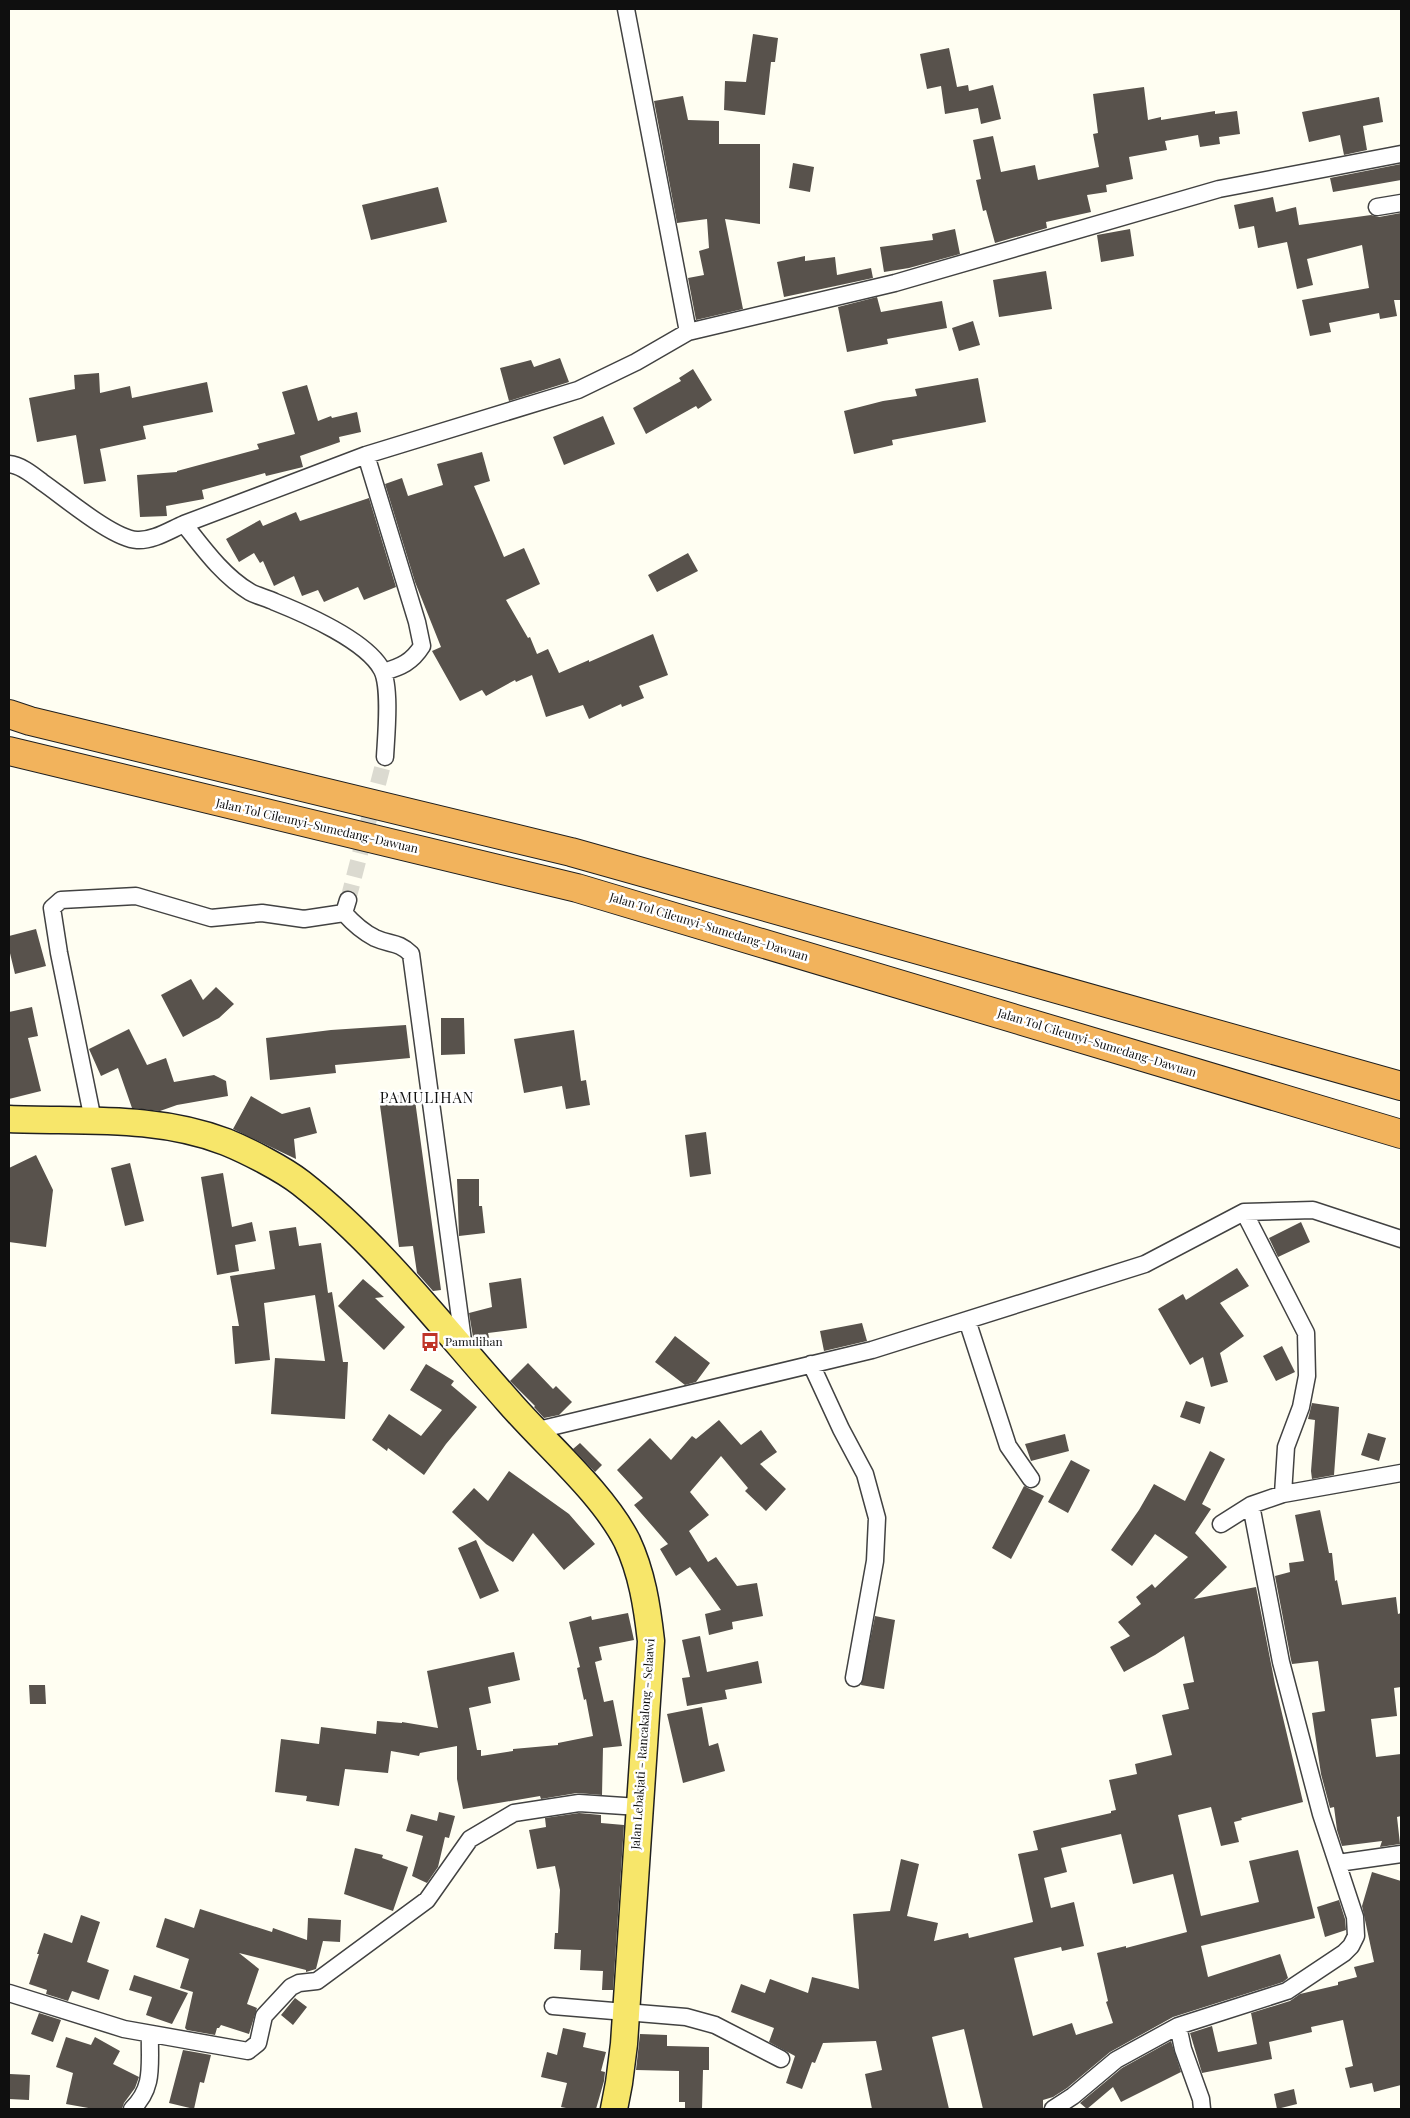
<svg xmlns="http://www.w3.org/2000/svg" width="1410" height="2118" viewBox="0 0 1410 2118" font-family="'Playfair Display',serif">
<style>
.building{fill:#58524c;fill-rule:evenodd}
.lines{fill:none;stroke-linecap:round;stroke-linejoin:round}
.street-tunnel{stroke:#dbdad0;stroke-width:16;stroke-dasharray:16 8;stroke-linecap:butt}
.street-casing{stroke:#424242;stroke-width:19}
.primary-casing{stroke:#202020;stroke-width:29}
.highway-casing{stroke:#202020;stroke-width:30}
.street{stroke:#fff;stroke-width:16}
.primary{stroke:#f7e66a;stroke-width:26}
.highway{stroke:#f2b35c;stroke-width:28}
.labels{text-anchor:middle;stroke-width:5;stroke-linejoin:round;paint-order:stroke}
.street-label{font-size:12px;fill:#0f0f0f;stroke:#fff}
.poi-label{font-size:12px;fill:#0f0f0f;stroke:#fff;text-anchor:start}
.quarter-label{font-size:15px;letter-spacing:1px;fill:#0f0f0f;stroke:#fff}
</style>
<rect width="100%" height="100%" fill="#fffef2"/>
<path class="building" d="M753 34 778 38 775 62H771L765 115 724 110 725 81 746 82Z
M949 48 957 87 968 85 969 91 993 85 1001 119 981 124 978 108 945 114 941 86 927 89 920 54Z
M1144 87 1148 120 1161 117V120L1215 111V114L1237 111 1240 134 1219 137 1220 144 1200 147 1198 135 1165 141 1167 150 1129 157 1133 179 1106 185 1107 192 1087 195 1091 212 1046 222 1047 228 995 243 986 210 983 211 976 180 981 179 973 140 993 136 1001 172 1035 165 1038 180 1099 167 1093 134 1098 133 1093 94Z
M683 96 688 120 719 121V144H760V224L725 219 743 309 696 320 688 278 704 275 699 251 709 248 707 219 677 223 654 101Z
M1379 97 1383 122 1363 126 1367 150 1344 155 1340 135 1309 142 1302 112Z
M793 163 814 167 810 192 789 188Z
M1401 164V180L1333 192 1330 178Z
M438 187 447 222 371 240 362 205Z
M1273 197 1276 212 1296 207 1299 225 1371 215 1379 217 1401 213V300H1394L1397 316 1380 319 1379 313 1329 323 1331 332 1310 336 1302 300 1369 288 1362 245 1307 259 1313 285 1297 289 1287 242 1258 248 1254 226 1239 229 1234 205Z
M955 229 960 254 909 268 884 272 880 247 933 240 932 234Z
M1130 229 1134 256 1101 262 1097 235Z
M805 256V261L835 257 837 275 871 268 873 278 784 297 777 262Z
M1046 271 1052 309 999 317 993 280Z
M877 297 881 312 942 301 947 328 887 339 888 344 847 352 838 307Z
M973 321 980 345 959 351 952 328Z
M560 358 569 382 509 401 500 368 531 360 534 367Z
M693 369 712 400 698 409 696 406 646 434 633 408 681 381 679 378Z
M99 373 100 393 130 386 132 398 207 382 213 412 143 426 146 439 100 449 106 481 84 484 76 435 37 442 29 398 75 389 74 375Z
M978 378 986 422 892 440 893 445 854 454 844 411 883 401 917 396 915 389Z
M307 385 318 421 331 416 332 418 357 412 361 432 339 437 340 442 300 456 303 467 266 476 265 473 202 490 204 499 166 506 167 516 140 517 137 475 177 472V471L259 449 257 444 295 434 282 392Z
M603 416 615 444 564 465 553 437Z
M482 452 490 481 474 486 504 557 524 548 540 584 506 600 528 638 530 637 537 654 548 649 559 673 589 660V662L653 634 668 675 639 686 644 698 622 707 621 704 589 719 583 705 546 717 532 675 516 682 515 680 486 696 482 690 460 701 432 651 441 647 415 582 385 484 402 478 408 496 443 485 437 464Z
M369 498 396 587 364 600 358 587 324 602 318 590 302 596 294 576 274 586 263 561 260 563 254 553 239 562 226 539 260 520 263 526 296 512 300 521Z
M688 553 698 571 657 592 648 575Z
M36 929 46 966 15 974 9 949V936Z
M191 979 203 1000 216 987 234 1004 219 1018 183 1037 161 995Z
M32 1007 38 1036 28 1038 41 1091 9 1099V1012Z
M441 1018H464L465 1054 441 1055Z
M406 1025 410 1058 335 1065 336 1073 270 1080 266 1038 331 1030Z
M129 1029 147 1065 166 1058 174 1082 214 1075 226 1081 228 1096 177 1105 160 1111 132 1108 118 1068 101 1076 89 1049Z
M574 1030 581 1081 586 1080 590 1105 566 1109 562 1086 524 1093 514 1039Z
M414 1093 441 1290 433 1291 417 1273 413 1246 399 1247 379 1098Z
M251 1096 282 1114 310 1107 317 1133 294 1139 296 1159 233 1129Z
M706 1132 711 1174 690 1177 685 1135Z
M36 1155 53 1190 46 1247 9 1242V1168Z
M130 1163 144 1221 125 1226 111 1168Z
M223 1173 232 1227 252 1222 256 1241 235 1245 239 1271 217 1275 201 1177Z
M457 1179H479V1206H482L485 1233 459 1236Z
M1301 1222 1310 1242 1278 1257 1269 1238Z
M296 1227 299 1246 321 1243 328 1293 332 1292 343 1362H348L345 1419 271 1414 275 1358 325 1361 315 1295 264 1303 270 1360 235 1364 232 1326H239L230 1276 275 1269 269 1231Z
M1237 1268 1249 1286 1220 1303 1244 1336 1220 1353 1228 1382 1211 1387 1203 1357 1190 1365 1158 1309 1183 1294 1186 1300Z
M521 1278 527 1328 488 1333 491 1345 481 1347 473 1337 469 1313 492 1307 489 1283Z
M363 1279 384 1297 375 1298 405 1327 384 1350 338 1306Z
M862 1323 867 1341 824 1351 820 1331Z
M675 1336 710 1363 696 1382 685 1385 655 1362Z
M1282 1346 1295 1372 1276 1381 1263 1356Z
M528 1363 553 1389 556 1386 572 1402 559 1415 544 1418 534 1407 535 1406 510 1381Z
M426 1364 454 1381 451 1385 477 1407 446 1444 424 1475 388 1448 387 1451 372 1440 389 1414 421 1436 442 1410 410 1390Z
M1186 1401 1205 1407 1200 1424 1180 1417Z
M1312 1403 1339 1407 1334 1475 1312 1479 1311 1471 1315 1420 1308 1419Z
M719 1420 741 1445 761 1430 777 1452 760 1464 786 1489 766 1511 745 1491 748 1488 721 1456 690 1492 709 1515 689 1531 708 1562 716 1557 737 1586 757 1583 763 1616 732 1622 733 1629 709 1635 705 1614 721 1610 690 1567 676 1576 660 1549 668 1544 634 1505 643 1498 617 1470 650 1438 671 1460 692 1436 696 1439Z
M1368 1433 1386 1438 1379 1461 1361 1455Z
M1065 1434 1069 1451 1031 1461 1025 1444Z
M580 1443 602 1465 595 1472 573 1449Z
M1210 1451 1225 1459 1202 1504 1211 1509 1195 1533 1227 1567 1194 1599 1256 1587 1275 1684 1303 1802 1241 1818 1242 1820 1234 1822 1239 1842 1221 1846 1211 1807 1178 1815 1201 1916 1259 1902 1249 1861 1298 1850 1315 1918 1201 1946 1208 1977 1280 1954 1288 1978 1283 1982 1173 2017 1110 2052 1067 2088 1053 2097 1043 2100V2109H983L964 2029 932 2037 949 2109H872L865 2074 882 2070 876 2041 823 2043 815 2063 812 2062 802 2089 786 2083 795 2056 769 2042 774 2028 731 2012 741 1984 765 1993 770 1979 808 1993 812 1977 859 1989 853 1914 890 1911 901 1859 919 1864 907 1916 938 1923 934 1941 968 1933 969 1938 1033 1922 1018 1854 1038 1850 1033 1831 1111 1813V1811L1116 1810 1109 1780 1137 1774 1135 1764 1172 1755 1162 1715 1189 1709 1183 1684 1194 1682 1184 1636 1155 1655 1124 1672 1110 1647 1130 1636 1118 1622 1141 1604 1136 1597 1152 1584 1155 1588 1188 1557 1155 1534 1132 1566 1111 1550 1139 1510 1154 1484 1185 1501ZM1121 1834 1133 1884 1173 1874 1187 1932 1126 1948V1946L1097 1953 1108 2001 1106 2002 1113 2023 1076 2035 1072 2023 1033 2036 1014 1958 1061 1947 1062 1951 1084 1946 1074 1902 1051 1908 1044 1878 1067 1872 1061 1848Z
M1071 1460 1090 1470 1068 1513 1048 1502Z
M509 1471 569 1514 595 1544 564 1570 533 1533 513 1562 486 1544 452 1512 474 1488 488 1501Z
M1024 1486 1044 1496 1011 1559 992 1548Z
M1320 1510 1329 1553H1332L1335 1581 1337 1580 1342 1605 1396 1597 1398 1614 1401 1613V1687L1394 1688 1397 1716 1371 1719 1376 1757 1401 1754V1816L1397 1817 1400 1844 1380 1847 1382 1841 1342 1846 1337 1830 1334 1807 1330 1808 1321 1774 1312 1713 1325 1711 1318 1661 1292 1664 1291 1660 1275 1576 1290 1572 1289 1563 1304 1561 1295 1515Z
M476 1540 499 1591 480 1599 458 1548Z
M628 1613 634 1640 599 1647 602 1660 595 1662 604 1702 613 1700 622 1746 603 1748 602 1795 577 1793 541 1799 540 1796 463 1809 457 1779V1746L420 1753 419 1756 391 1751 388 1773 345 1769 339 1806 306 1801 307 1796 275 1792 281 1739 319 1744 321 1727 376 1734 377 1721 402 1723V1722L438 1728 427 1671 514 1652 520 1680 488 1687 491 1703 469 1708 477 1750H481V1756L513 1751V1749L558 1745V1743L593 1736 586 1699 584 1700 577 1668 580 1667 569 1622 591 1616 592 1620Z
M875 1616 895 1620 884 1689 861 1685Z
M700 1636 707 1672 758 1661 762 1683 725 1690 727 1699 687 1706 682 1678 690 1677 682 1640Z
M29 1685H45L46 1704H30Z
M702 1707 709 1746 718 1743 725 1771 683 1783 667 1714Z
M439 1812 455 1816 449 1838 445 1837 438 1867 427 1883 412 1876 423 1836 406 1831 411 1814 437 1821Z
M579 1813 601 1815V1823L624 1825 613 1990H602L603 1971 580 1970 581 1950 554 1949 555 1933H558L560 1890 555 1866 537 1869 529 1830 546 1827 545 1818Z
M355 1848 383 1855 382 1858 408 1867 393 1911 344 1894Z
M1372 1872 1401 1881V2085L1374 2092 1372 2083 1350 2088 1345 2068 1353 2066 1343 2020 1311 2027 1312 2032 1269 2042 1272 2059 1202 2073 1190 2033 1212 2026 1218 2052 1257 2044 1251 2013 1290 2001 1300 1994 1338 1985V1982L1357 1977 1354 1967 1374 1962 1362 1906Z
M1339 1900 1345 1919 1346 1930 1325 1937 1317 1907Z
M200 1909 272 1932 273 1928 307 1940 308 1918 341 1920 340 1942 323 1941 316 1969 306 1972V1970L239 1953 259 1969 247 2004 257 2008 249 2034 221 2025 219 2028H217L215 2035 187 2030 185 2028 193 1992 180 1988 189 1959 156 1947 165 1918 194 1928Z
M81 1915 100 1922 87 1962 109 1970 99 2000 72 1991 68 2001 46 1994 47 1990 29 1984 39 1954H37L44 1933 72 1943Z
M134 1975 188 1993 172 2024 146 2015 152 1997 129 1990Z
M295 1998 307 2007 293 2025 281 2015Z
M39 2013 61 2020 53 2042 31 2034Z
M563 2028 586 2033 583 2047 606 2052 601 2071 605 2072 604 2081 596 2109H571L561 2107 567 2083 541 2077 547 2052 557 2055Z
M640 2034 667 2035V2046L709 2047V2070H703L702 2109H685V2102H679V2071L636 2070Z
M66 2037 91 2045 95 2037 120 2051 113 2064 139 2077 135 2088 124 2103 122 2109H94L66 2104 73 2073 56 2067Z
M1171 2041 1181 2072 1121 2102 1113 2087 1087 2109 1080 2103 1122 2068Z
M183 2050 211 2055 204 2083 200 2082 194 2109 169 2103Z
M10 2074 30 2075 29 2100 9 2099Z
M1294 2089 1297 2104 1277 2109 1274 2094Z"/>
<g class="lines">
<path class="street-tunnel" d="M348 900 385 757"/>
<g class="street-casing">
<path id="street" d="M626 9 688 332
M1377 207 1401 203
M366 455 417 622 422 646C412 662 401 667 383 672
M9 464C21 465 33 475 42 482 64 497 113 539 137 540 153 541 170 530 184 524L366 455 578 390 636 362 688 332 895 283 1219 189 1401 154
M184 524C203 548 223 576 250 592 257 596 267 598 275 602 305 614 367 641 382 670 391 688 386 737 385 757
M348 900 344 913C353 923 363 932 375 938 390 945 398 941 411 954L464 1348
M93 1120 59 953 52 908 61 900 136 896 211 918 262 913 304 919 344 913
M1244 1212 1306 1333 1307 1376 1301 1407 1286 1447 1283 1494
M967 1320 1008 1446 1031 1479
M811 1364 841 1429 865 1474 877 1518 875 1561 854 1678
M534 1431 872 1350 1145 1264 1244 1212 1313 1210 1401 1239
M1221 1524 1251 1505 1283 1494 1401 1473
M1338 1863 1401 1854
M9 1993 124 2029 248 2051 258 2043 264 2016 291 1987 299 1983 317 1981 427 1900 470 1839 514 1813 579 1803 639 1807
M553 2006 686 2017 715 2025 781 2059
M1178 2026 1183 2049 1201 2099 1202 2109
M132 2109C155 2087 149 2064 150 2034
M1053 2109 1073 2096 1116 2060 1178 2026 1287 1991 1344 1953 1351 1946 1356 1936 1355 1917 1321 1814 1281 1662 1251 1505"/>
</g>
<g class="primary-casing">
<path id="primary" d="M9 1119C82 1122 156 1115 226 1142 248 1151 283 1169 301 1183 380 1245 442 1327 508 1401 545 1444 602 1492 627 1541 642 1573 647 1606 651 1641L624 2044 619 2083 614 2109"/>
</g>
<g class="highway-casing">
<path id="highway" d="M9 714 30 721 571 852 1401 1086
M9 751 577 888 1401 1134"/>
</g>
<use href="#street" class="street"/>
<use href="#primary" class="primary"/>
<use href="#highway" class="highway"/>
</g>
<defs>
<g id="bus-bare" transform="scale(1.5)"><path d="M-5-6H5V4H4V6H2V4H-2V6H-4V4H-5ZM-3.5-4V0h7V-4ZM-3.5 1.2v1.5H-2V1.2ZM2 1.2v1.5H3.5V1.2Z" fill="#bf3328" stroke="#fff" stroke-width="2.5" paint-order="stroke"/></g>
</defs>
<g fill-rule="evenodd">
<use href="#bus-bare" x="430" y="1342"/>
</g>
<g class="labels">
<g class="street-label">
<text transform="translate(317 826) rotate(13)" y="4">Jalan Tol Cileunyi–Sumedang–Dawuan</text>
<text transform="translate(709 927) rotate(17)" y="4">Jalan Tol Cileunyi–Sumedang–Dawuan</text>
<text transform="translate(1097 1043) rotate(17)" y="4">Jalan Tol Cileunyi–Sumedang–Dawuan</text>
<text transform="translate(643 1744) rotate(-86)" y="4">Jalan Lebakjati - Rancakalong - Selaawi</text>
</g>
<g class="poi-label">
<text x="445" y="1346">Pamulihan</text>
</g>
<g class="quarter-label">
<text x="427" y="1103">PAMULIHAN</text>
</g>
</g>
<rect width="1410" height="2118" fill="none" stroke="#0f0f0f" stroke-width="20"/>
</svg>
